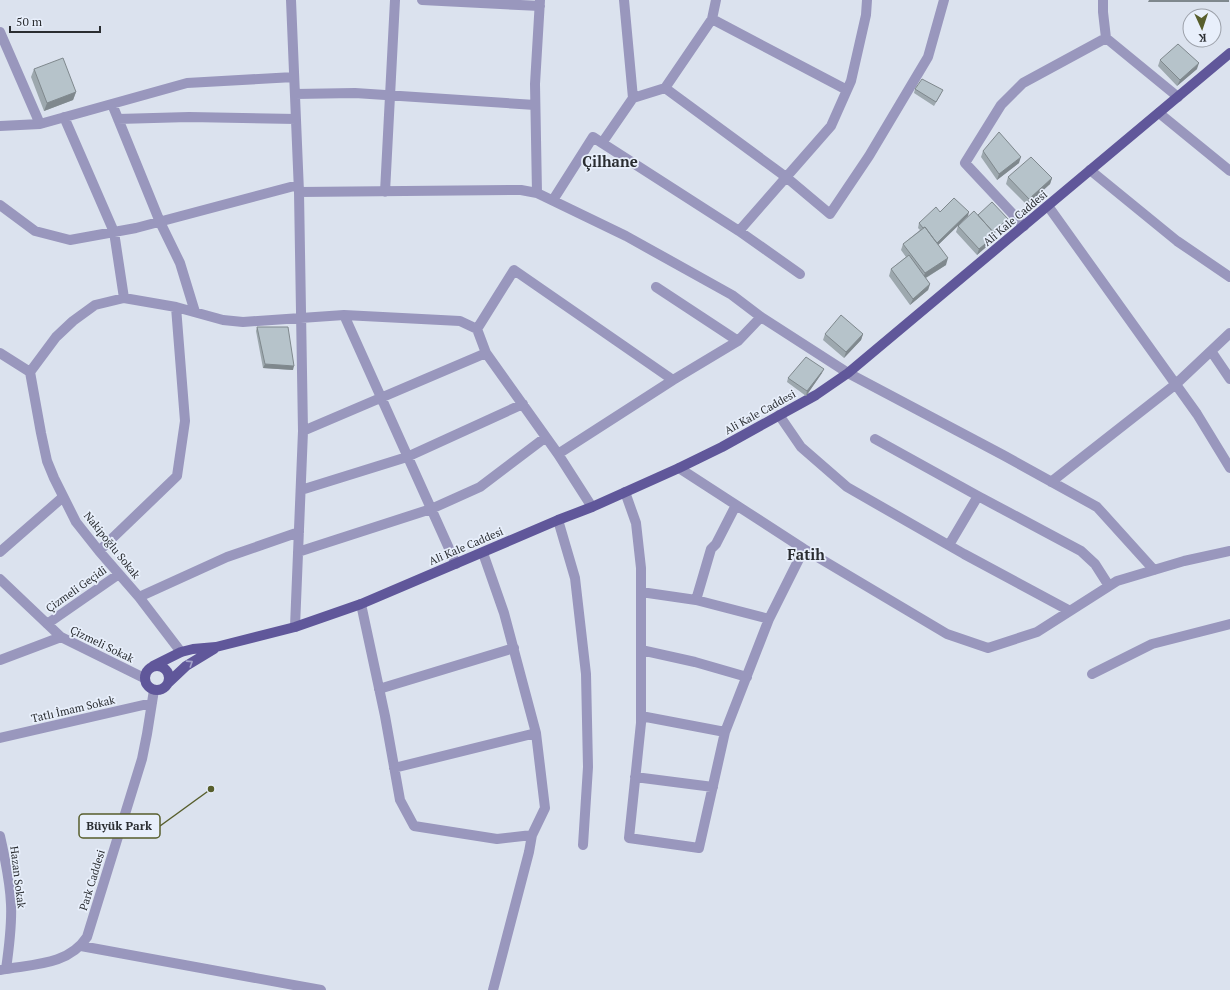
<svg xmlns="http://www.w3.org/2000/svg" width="1230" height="990" viewBox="0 0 1230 990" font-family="'PT Serif',serif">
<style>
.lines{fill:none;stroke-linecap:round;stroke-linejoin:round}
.minor{stroke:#9997bd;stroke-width:10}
.major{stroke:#60579a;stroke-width:10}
.wall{fill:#9da8ae}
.shaded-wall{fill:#7f888d}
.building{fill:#b6c3ca;stroke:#7f888d}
.oneway{stroke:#a4a3ca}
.labels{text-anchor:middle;stroke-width:3.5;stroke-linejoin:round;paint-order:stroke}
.street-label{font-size:11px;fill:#2a2d31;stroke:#e8effb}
.district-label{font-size:15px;font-weight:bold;fill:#2a2d31;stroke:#e8effb}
.leader{fill:none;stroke:#575e2c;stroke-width:1.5}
.callout-dot{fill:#575e2c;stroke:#e8effb;stroke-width:1.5}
.callout{fill:#e8effb;stroke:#575e2c;stroke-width:1.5}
.callout-label{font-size:12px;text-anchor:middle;font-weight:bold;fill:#2a2d31}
</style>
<rect width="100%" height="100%" fill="#dbe2ee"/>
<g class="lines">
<path class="minor" d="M291 0 299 192 303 431 295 627
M422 0 540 6
M624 0 633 98
M1103 0V12L1106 38 1178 97
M712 19 847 90
M0 32 40 124
M665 88 786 177 830 214 869 156 928 57 944 0
M295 94 355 93 535 105
M112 104 160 222 180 263 195 312
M1159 113 1230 171
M64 117 114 232 124 298
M118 119 189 117 296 119
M0 126 40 124 187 83 294 77
M602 143 739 231 800 274
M1090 170 1177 241 1230 277
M299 192 521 190 537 193 626 236 732 295 761 317 848 373 1003 455 1097 507 1154 570
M385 192 395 0
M537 193 535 84 540 0
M553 200 593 137 602 143 633 98 665 88 712 19 716 0
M0 205 35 231 70 240 136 228 298 185
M1048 206 1197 414 1230 468
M1024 226 965 163 1001 105 1023 83 1106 38
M739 231 831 126 851 81 866 15 867 0
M656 287 738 341
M344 315 456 564
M477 329 514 270 673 380
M1211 351 1230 379
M0 353 30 372
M30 372 56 337 73 321 95 305 124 298 176 307 223 320 243 322 344 315 460 321 477 329 486 353 558 454 592 507
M30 372 41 433 47 461 54 478 76 522 99 551 139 597 181 652
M779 415 801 447 847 487 964 554 1070 611
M303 431 486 353
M875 439 978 496 1081 551 1095 564 1109 586
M558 454 673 380 738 341 761 317
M679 468 804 549 947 634 988 648 1037 632 1117 581 1184 561 1230 551
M1051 482 1176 384 1230 333
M301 490 407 457 523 404
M625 492 636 523 641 568V723L629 838 699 848 725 732 769 619 804 549
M558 520 575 578 586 674 588 767 583 845
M949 545 978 496
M99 551 177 476 185 421 176 307
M0 552 63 497
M298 552 431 509 480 487 546 437
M0 579 61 637 144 678
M641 592 696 600 769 619
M139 597 227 557 299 532
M696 600 711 549 716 544 736 505
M361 604 385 716 400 800 414 826 497 839 532 835 545 808 536 733 504 613 483 553
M47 624 119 574
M641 650 695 662 747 677
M0 660 61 637
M1092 674 1152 644 1230 624
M379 689 514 648
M641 716 725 732
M0 738 152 703
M394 768 536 733
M635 777 713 787
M0 836C5 858 10 881 11 904 12 925 9 948 6 969
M81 946 321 990
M0 970C31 964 68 966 87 937L142 759 147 734 154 690
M493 990 529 852 532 835"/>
<path class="major" d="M145 678a12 12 0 1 1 24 0a12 12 0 1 1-24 0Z
M153 666 181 652 193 649 216 647 295 627 361 604 558 520 592 507 679 468 722 447 816 395 848 373 1230 53
M168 683 186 666 214 649"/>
</g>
<path class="wall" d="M1160 60 1197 69 1177 86 1158 66Z
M34 69 76 92 73 100 44 111 31 77Z
M915 89 941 94 934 106 914 93Z
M983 151 1019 163 997 180 981 157Z
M1008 177 1052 178 1050 184 1027 205 1006 184Z
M940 212 968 216 938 245 946 265 926 278 930 284 928 290 910 305 889 276 891 269 906 257 901 250 903 244 920 230 918 228 919 223Z
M1007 223 994 233 996 235 993 241 977 255 956 232 958 226Z
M257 327 293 370 263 368 256 331Z
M825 334H863L861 340 844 358 823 340Z
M822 373 806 396 787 382 788 378Z"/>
<path class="shaded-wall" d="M1149 0H1229V2H1148Z
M1199 63 1197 69 1177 86 1180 80Z
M76 92 73 100 44 111 47 103Z
M1021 157 1019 163 997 180 999 174Z
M1052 178 1050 184 1027 205 1029 199Z
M969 212 968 216 936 247 937 243Z
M1008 219 1007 223 991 236 993 232Z
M996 235 993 241 977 255 979 249Z
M948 258 946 265 922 280 925 273Z
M930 284 928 290 910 305 913 299Z
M863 334 861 340 844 358 846 352Z
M265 364 294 366 293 370 263 368Z
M824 369 822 373 806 396 807 391Z"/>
<path class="building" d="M1178 44 1199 63 1180 80 1160 60Z
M63 58 76 92 47 103 34 69Z
M922 79 943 90 936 102 915 89Z
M999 132 1021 157 999 174 983 151Z
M1031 157 1052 178 1029 199 1008 177Z
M954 198 969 212 937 243 933 238 925 227 923 228 919 223 936 207 940 212Z
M992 202 1008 219 993 232 978 215Z
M974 211 996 235 979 249 958 226Z
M925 227 948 258 925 273 903 244Z
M909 255 930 284 913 299 891 269Z
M841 315 863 334 846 352 825 334Z
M257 327H288L294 366 265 364Z
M806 357 824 369 807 391 788 378Z"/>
<defs><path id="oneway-chevron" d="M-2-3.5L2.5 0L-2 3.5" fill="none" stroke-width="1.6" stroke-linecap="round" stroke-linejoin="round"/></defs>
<use class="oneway" href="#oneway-chevron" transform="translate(190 663) rotate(-33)"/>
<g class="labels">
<g class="street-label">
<text transform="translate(1015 218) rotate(-40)" y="4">Ali Kale Caddesi</text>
<text transform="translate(760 412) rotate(-29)" y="4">Ali Kale Caddesi</text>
<text transform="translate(112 545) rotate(51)" y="4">Nakipoğlu Sokak</text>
<text transform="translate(466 546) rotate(-23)" y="4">Ali Kale Caddesi</text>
<text transform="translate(76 589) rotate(-35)" y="4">Çizmeli Geçidi</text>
<text transform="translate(102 644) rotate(26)" y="4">Çizmeli Sokak</text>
<text transform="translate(73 709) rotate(-13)" y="4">Tatlı İmam Sokak</text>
<text transform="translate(18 877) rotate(83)" y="4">Hazan Sokak</text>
<text transform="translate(92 880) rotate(-73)" y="4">Park Caddesi</text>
</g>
<g class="district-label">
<text x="610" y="167">Çilhane</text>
<text x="806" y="560">Fatih</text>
</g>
</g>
<path class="leader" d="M211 789L160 826"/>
<circle class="callout-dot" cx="211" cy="789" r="4"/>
<rect class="callout" x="79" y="814" width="81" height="24" rx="4"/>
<g class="callout-label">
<text x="119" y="830">Büyük Park</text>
</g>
<g transform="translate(1202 28) rotate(177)"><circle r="19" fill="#e8effb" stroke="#9ca1aa"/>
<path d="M0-3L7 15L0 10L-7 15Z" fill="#575e2c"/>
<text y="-6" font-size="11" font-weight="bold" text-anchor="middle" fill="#2a2d31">K</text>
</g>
<path d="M10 26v6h90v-6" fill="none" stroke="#2a2d31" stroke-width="2"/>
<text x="16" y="26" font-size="12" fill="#2a2d31" stroke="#e8effb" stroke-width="3" paint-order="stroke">50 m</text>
</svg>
